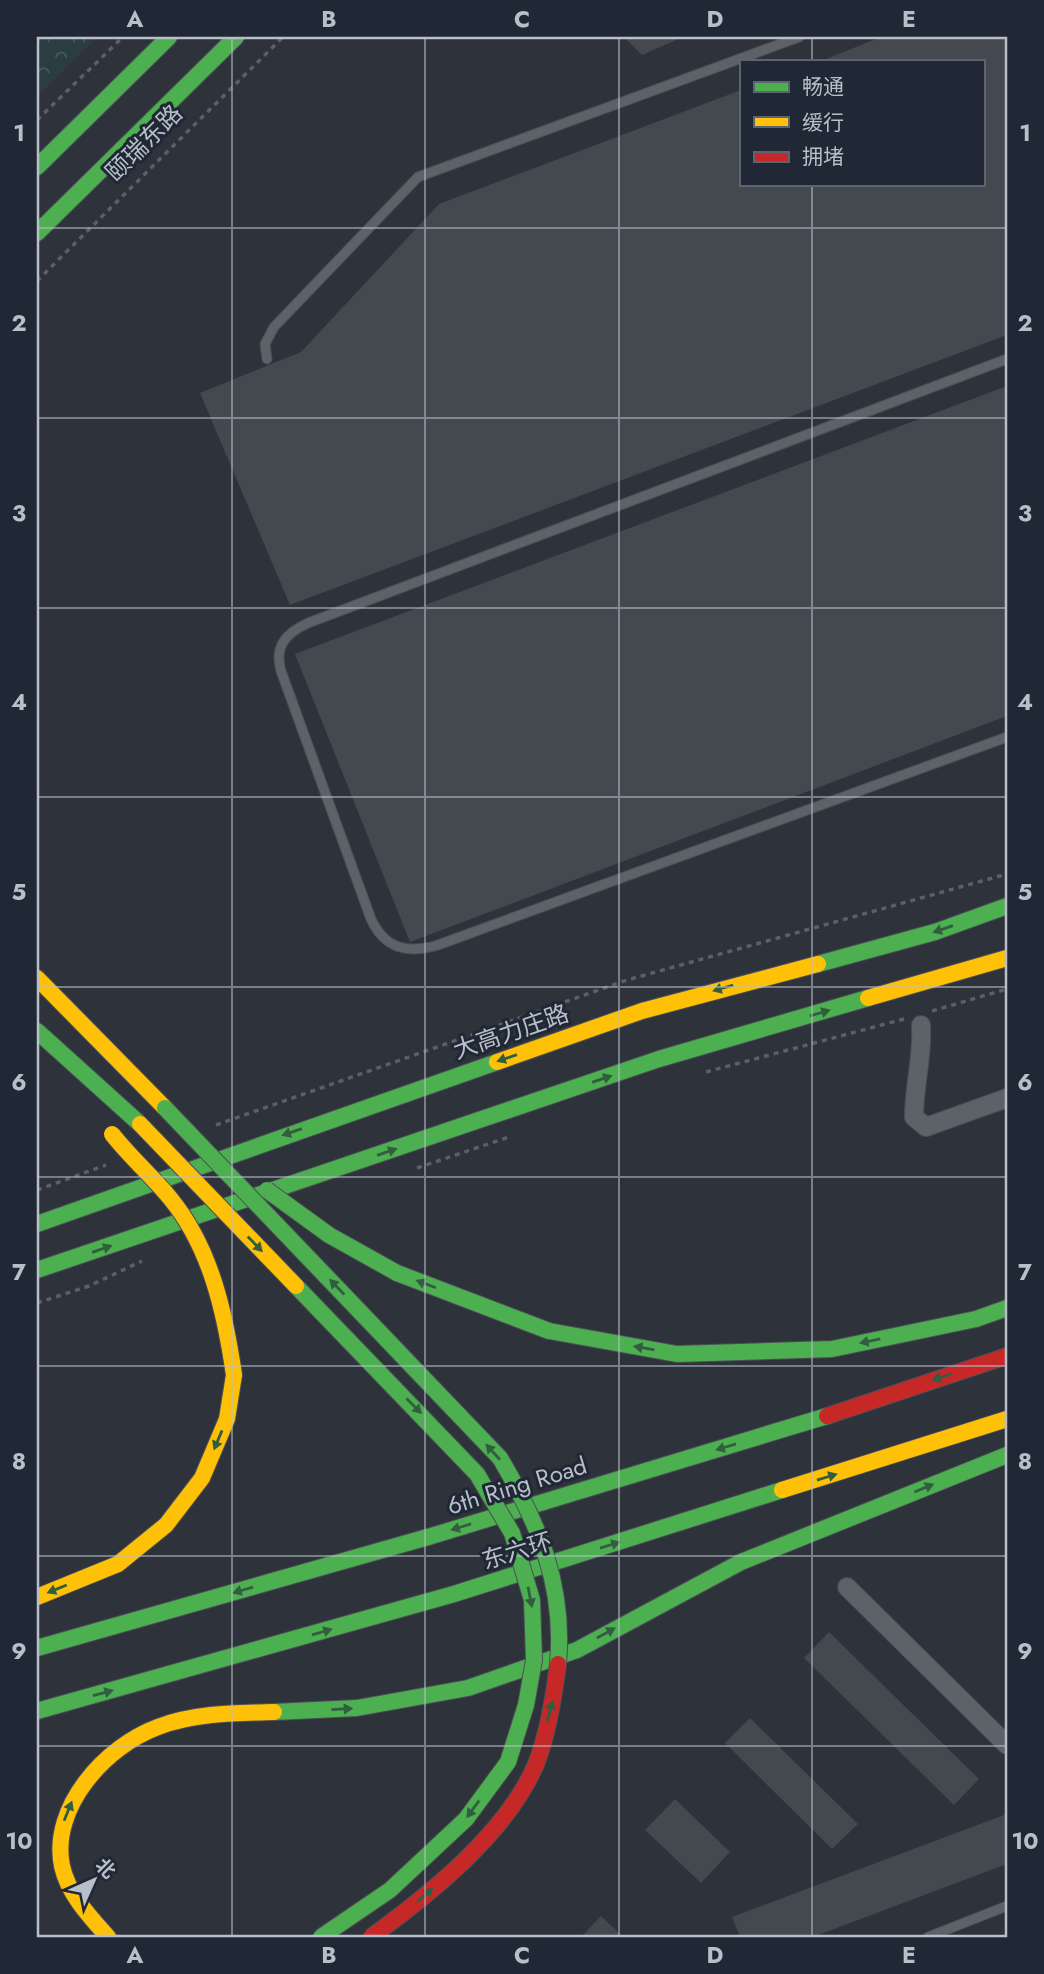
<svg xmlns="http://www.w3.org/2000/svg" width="1044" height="1974" viewBox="0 0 1044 1974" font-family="Jost,'Noto Sans SC',sans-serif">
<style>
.forest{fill:url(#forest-crowns)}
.building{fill:#44484f}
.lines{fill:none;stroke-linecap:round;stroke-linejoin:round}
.lane-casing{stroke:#4a4d53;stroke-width:11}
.street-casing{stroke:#4a4d53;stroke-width:20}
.fast-casing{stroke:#4c4f57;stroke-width:18}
.slow-casing{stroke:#4c4f57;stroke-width:18}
.jam-casing{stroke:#4c4f57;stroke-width:18}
.path{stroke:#5c6066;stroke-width:3.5;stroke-dasharray:5 5;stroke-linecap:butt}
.lane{stroke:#5d6168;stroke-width:9}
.street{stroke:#5d6168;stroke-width:18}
.fast{stroke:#4caf50;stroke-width:16}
.slow{stroke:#ffc107;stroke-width:16}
.jam{stroke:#c62828;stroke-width:16}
.fast-bridge-casing{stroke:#4b4f55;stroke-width:18;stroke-linecap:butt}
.slow-bridge-casing{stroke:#4b4f55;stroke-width:18;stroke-linecap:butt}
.jam-bridge-casing{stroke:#4b4f55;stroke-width:18;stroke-linecap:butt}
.fast-bridge{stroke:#4caf50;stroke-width:16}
.slow-bridge{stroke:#ffc107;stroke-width:16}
.jam-bridge{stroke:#c62828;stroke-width:16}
.oneway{fill:#325e40}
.grid{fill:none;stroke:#b8bfca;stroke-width:2;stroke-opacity:0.55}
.labels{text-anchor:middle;stroke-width:6;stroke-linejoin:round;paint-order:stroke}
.street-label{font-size:24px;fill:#b8bfca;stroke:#202835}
.neatline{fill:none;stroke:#b8bfca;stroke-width:2.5}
.grid-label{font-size:23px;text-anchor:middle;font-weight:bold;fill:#b8bfca}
</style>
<defs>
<pattern id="forest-crowns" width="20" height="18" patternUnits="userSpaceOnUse" patternTransform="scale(1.75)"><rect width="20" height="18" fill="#2b3d41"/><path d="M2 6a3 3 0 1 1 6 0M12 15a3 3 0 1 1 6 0" fill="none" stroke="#48575b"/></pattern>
</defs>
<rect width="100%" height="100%" fill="#2e323a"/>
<path class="forest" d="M37 37H98L37 97Z"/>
<path class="building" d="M624 37H683L642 55Z
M881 37H1007V335L290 605 200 393 301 352 439 204 741 90V184H983V61H821Z
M1007 386V716L410 942 295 654Z
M829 1632 979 1779 954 1805 804 1658Z
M750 1718 858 1824 832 1849 725 1743Z
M675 1799 730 1852 701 1883 645 1830Z
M1007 1814V1864L813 1937H740L732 1917Z
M601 1916 623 1937H581Z"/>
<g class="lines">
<g class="lane-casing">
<path id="lane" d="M267 359 265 344 274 327 418 177 799 37
M1007 359 308 623C286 633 274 646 281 671L371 919C385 949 407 954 438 945L1007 737
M928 1937 1007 1906"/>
</g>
<g class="street-casing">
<path id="street" d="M921 1025C923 1057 914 1085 914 1117L926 1127 1007 1098
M847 1587 1007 1745"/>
</g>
<g class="fast-casing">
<path id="fast" d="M37 167 169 37
M37 233 236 37
M818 964 935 932 1007 906
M37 1031 140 1124
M37 1224 497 1062
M37 1270 659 1059 868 998
M397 1273 549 1331 677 1354 832 1349 976 1319 1007 1308
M37 1648 428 1537 827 1416
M37 1711 454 1594 782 1490
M274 1712 357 1708 468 1688 577 1650 741 1562 1007 1455"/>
</g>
<g class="slow-casing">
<path id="slow" d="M37 978 165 1108
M868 998 1007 958
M497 1062 642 1011 818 964
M782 1490 1007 1419
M37 1597 118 1564 166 1525 202 1478 227 1419 234 1375
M108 1937C90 1917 68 1894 62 1866 50 1807 106 1746 158 1727 194 1713 236 1713 274 1712"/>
</g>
<g class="jam-casing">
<path id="jam" d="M827 1416 1007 1356"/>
</g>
<path class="path" d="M37 120 123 37
M37 281 283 37
M932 1011 1007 989
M706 1072 904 1019
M216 1125 627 980 1007 874
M417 1168 512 1136
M37 1190 106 1165
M37 1303 89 1286 142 1261"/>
<use href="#lane" class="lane"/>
<use href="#street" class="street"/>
<use href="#fast" class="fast"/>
<use href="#slow" class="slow"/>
<use href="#jam" class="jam"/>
<g class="fast-bridge-casing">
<path id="fast-bridge" d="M165 1108 500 1458C539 1524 565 1586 558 1664
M267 1190 329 1235 397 1273
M296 1286 477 1474 512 1533 532 1600 534 1660 526 1705 508 1762 466 1819 390 1890 321 1937"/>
</g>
<g class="slow-bridge-casing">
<path id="slow-bridge" d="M140 1124 296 1286
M112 1134C130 1157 152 1176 170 1198 211 1248 225 1313 234 1375"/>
</g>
<g class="jam-bridge-casing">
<path id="jam-bridge" d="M371 1937C430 1894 507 1833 536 1764 548 1734 554 1696 558 1664"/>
</g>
<use href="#fast-bridge" class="fast-bridge"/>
<use href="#slow-bridge" class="slow-bridge"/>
<use href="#jam-bridge" class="jam-bridge"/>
</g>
<defs><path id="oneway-solid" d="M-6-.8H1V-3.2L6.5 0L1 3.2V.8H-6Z" transform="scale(1.75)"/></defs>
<g class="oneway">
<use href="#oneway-solid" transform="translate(943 929) rotate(161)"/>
<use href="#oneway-solid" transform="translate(723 988) rotate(164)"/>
<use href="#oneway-solid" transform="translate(820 1013) rotate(-16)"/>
<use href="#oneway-solid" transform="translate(507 1058) rotate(161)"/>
<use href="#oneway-solid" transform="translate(602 1079) rotate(-19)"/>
<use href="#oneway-solid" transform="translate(292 1132) rotate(161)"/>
<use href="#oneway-solid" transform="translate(387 1152) rotate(-19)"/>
<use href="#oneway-solid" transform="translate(255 1244) rotate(46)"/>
<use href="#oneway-solid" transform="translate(102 1249) rotate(-19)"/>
<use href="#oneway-solid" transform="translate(426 1284) rotate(-159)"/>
<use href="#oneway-solid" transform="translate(337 1287) rotate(-134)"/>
<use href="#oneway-solid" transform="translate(870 1341) rotate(168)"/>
<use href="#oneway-solid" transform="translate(644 1348) rotate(-170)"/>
<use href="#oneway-solid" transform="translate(942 1377) rotate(162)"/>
<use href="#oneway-solid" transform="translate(414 1406) rotate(45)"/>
<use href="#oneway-solid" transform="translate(218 1440) rotate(113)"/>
<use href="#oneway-solid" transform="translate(726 1447) rotate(163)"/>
<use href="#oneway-solid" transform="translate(493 1452) rotate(-132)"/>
<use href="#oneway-solid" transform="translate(827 1477) rotate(-17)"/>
<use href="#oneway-solid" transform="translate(924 1488) rotate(-22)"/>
<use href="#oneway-solid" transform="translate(461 1527) rotate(163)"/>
<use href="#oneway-solid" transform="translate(610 1545) rotate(-17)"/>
<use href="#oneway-solid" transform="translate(57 1589) rotate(158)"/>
<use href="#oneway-solid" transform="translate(243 1590) rotate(164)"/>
<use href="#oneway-solid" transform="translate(530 1597) rotate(79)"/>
<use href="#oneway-solid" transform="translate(322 1632) rotate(-16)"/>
<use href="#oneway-solid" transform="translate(606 1633) rotate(-29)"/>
<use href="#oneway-solid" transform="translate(103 1693) rotate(-15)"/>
<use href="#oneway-solid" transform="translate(342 1709) rotate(-3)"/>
<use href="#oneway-solid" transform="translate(550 1711) rotate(-75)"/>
<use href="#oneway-solid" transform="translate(473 1809) rotate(126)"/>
<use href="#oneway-solid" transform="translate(68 1811) rotate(-68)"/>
<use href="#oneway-solid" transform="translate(425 1895) rotate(-42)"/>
</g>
<path class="grid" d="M232 37V1937M425 37V1937M619 37V1937M812 37V61M812 184V1937M37 228H1007M37 418H1007M37 608H1007M37 797H1007M37 987H1007M37 1177H1007M37 1366H1007M37 1556H1007M37 1746H1007"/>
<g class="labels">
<g class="street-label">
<text transform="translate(144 143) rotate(-45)" y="8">颐瑞东路</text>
<text transform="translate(511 1032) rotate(-19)" y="8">大高力庄路</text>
<text transform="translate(517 1486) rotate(-17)" y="8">6th Ring Road</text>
<text transform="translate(517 1551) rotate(-17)" y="8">东六环</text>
</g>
</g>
<rect width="1044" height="1974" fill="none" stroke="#202835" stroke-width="77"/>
<rect x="740" y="60" width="245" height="126" fill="#202835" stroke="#5d6471" stroke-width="2"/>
<rect x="754" y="82" width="35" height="10" fill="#4caf50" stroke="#5d6471" stroke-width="2"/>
<text x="802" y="94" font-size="21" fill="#b8bfca">畅通</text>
<rect x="754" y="117" width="35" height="10" fill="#ffc107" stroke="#5d6471" stroke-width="2"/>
<text x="802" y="130" font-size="21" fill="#b8bfca">缓行</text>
<rect x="754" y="152" width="35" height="10" fill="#c62828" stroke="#5d6471" stroke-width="2"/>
<text x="802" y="164" font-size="21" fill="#b8bfca">拥堵</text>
<g transform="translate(94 1880) rotate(45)" stroke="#202835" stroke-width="5" paint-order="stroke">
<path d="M0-5L12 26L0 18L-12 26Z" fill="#b8bfca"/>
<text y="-10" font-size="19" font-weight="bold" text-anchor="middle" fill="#b8bfca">北</text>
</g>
<rect x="38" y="38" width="968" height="1898" class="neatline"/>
<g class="grid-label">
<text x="135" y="27">A</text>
<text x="329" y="27">B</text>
<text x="522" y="27">C</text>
<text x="715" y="27">D</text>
<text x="909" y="27">E</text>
<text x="19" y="141">1</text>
<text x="1025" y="141">1</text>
<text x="19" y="331">2</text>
<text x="1025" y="331">2</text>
<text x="19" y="521">3</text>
<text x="1025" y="521">3</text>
<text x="19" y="710">4</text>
<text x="1025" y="710">4</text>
<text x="19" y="900">5</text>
<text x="1025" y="900">5</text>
<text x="19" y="1090">6</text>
<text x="1025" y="1090">6</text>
<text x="19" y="1280">7</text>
<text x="1025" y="1280">7</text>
<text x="19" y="1469">8</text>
<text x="1025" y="1469">8</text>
<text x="19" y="1659">9</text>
<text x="1025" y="1659">9</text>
<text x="19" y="1849">10</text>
<text x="1025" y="1849">10</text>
<text x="135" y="1963">A</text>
<text x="329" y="1963">B</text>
<text x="522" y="1963">C</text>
<text x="715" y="1963">D</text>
<text x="909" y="1963">E</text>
</g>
</svg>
